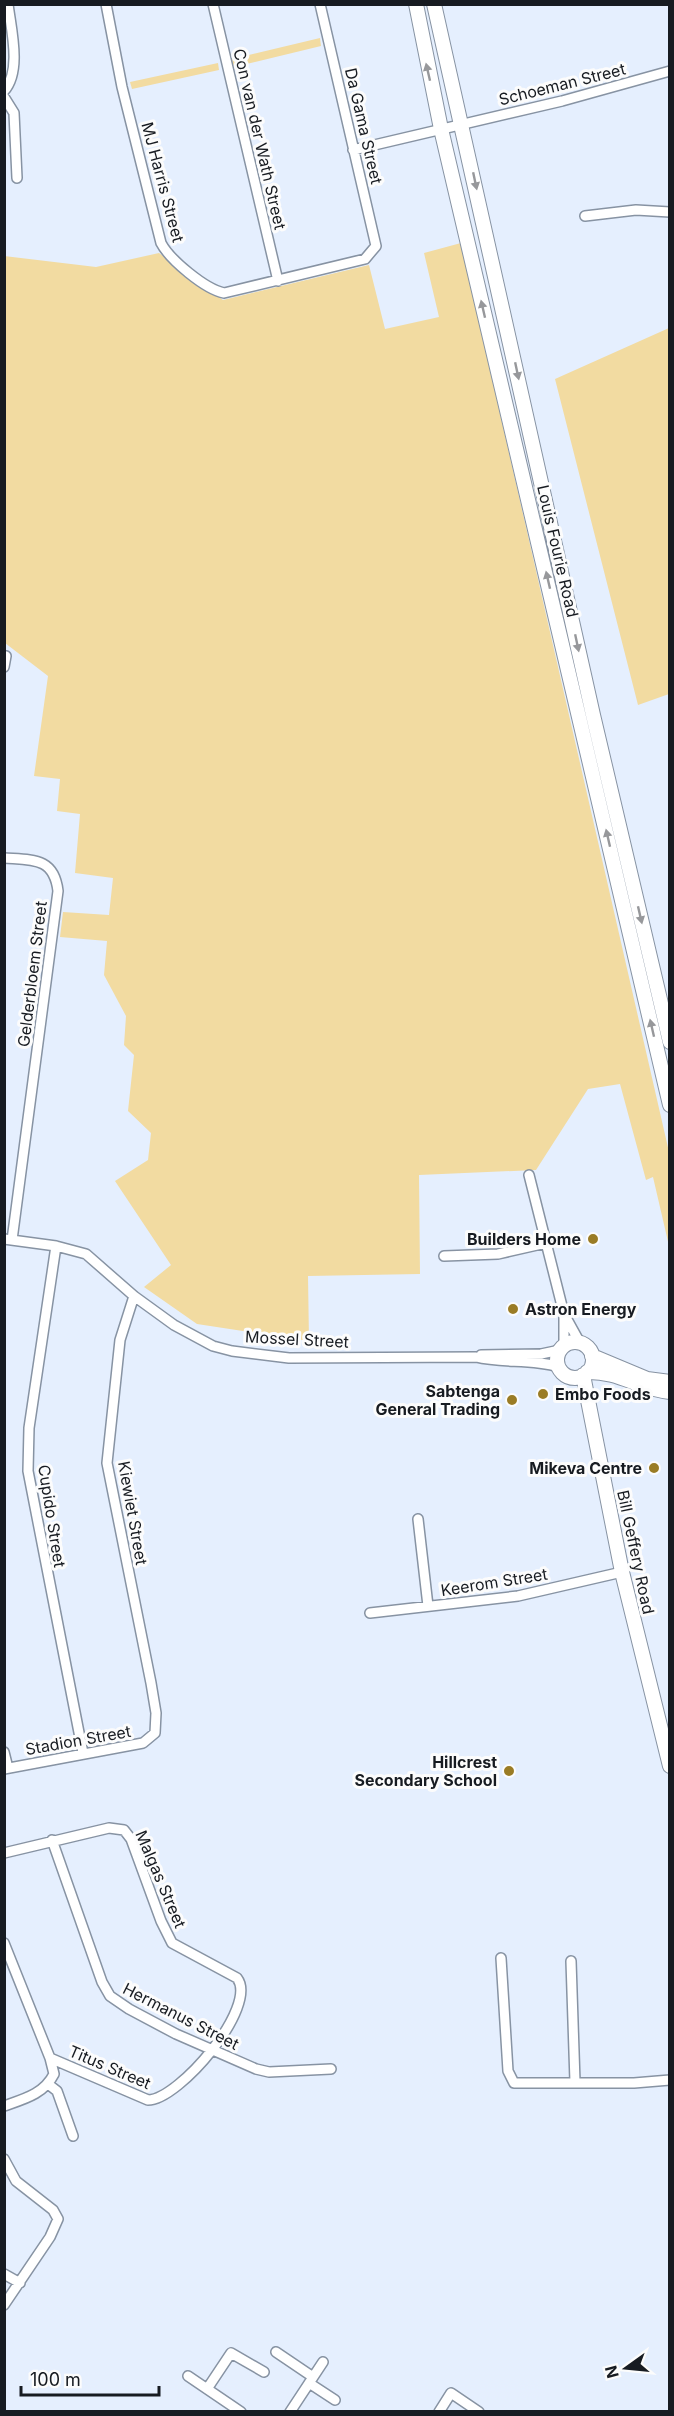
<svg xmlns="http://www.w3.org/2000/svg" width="674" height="2416" viewBox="0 0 674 2416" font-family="Inter,sans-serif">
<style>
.green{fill:#f2dba1}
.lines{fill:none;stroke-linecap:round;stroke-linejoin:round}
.street-casing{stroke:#8793a3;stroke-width:12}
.secondary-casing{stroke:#8793a3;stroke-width:16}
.street{stroke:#fff;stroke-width:9}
.secondary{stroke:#fff;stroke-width:14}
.oneway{fill:#97989b}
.poi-dot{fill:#9a7c25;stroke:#fcfcfc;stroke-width:2}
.labels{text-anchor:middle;stroke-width:6;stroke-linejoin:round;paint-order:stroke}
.street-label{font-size:16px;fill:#171b21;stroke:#fcfcfc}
.poi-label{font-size:16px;font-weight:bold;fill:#171b21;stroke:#fcfcfc;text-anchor:end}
</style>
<rect width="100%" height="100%" fill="#e5effe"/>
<path class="green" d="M320 38 321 46 234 67 232 59Z
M218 63 219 70 132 89 130 82Z
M461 243 669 1152V1246L653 1177 646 1180 620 1084 588 1089 536 1170 419 1175 420 1274 308 1276 309 1341 197 1324 144 1287 171 1265 115 1181 148 1160 151 1133 128 1111 134 1055 124 1045 126 1016 104 975 107 941 60 937 63 912 109 915 113 878 75 873 80 814 57 811 60 779 34 776 48 676 5 643 4 256 96 267 159 253 223 300 369 265 385 329 439 317 424 253Z
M669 328V694L638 705 555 379Z"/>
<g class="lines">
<g class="street-casing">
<path id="street" d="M106 4 122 87 161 243C170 260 205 289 224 293L365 259 376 246 320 4
M213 4 278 281
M4 91C22 71 11 29 8 4
M4 97 14 113 17 178
M353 150 562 101 670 71
M585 216 636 210 670 212
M4 667 6 656
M4 858C32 860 54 857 58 891L12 1240
M529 1175 564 1314 580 1343
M4 1239 56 1246 86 1254 134 1296 174 1325 213 1346 232 1351 289 1358 476 1357C503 1364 531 1358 559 1367
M56 1246 29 1428 28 1471 83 1753
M444 1256 498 1254 546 1243
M564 1318V1346
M481 1355 541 1354 560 1350
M418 1519 428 1606
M370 1613 518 1596 622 1572
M4 1752 8 1768
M4 1769 143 1743 155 1733 156 1713 151 1683 107 1463 120 1340 134 1296
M52 1840 102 1982 110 1996 129 2009 176 2034 256 2069 269 2072 331 2069
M4 1853 109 1828 124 1830 131 1839 161 1921 172 1943 237 1978C259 2006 179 2100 148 2100L50 2058 4 1943
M501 1958 508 2071 514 2083H634L670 2080
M571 1961 575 2082
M48 2084 57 2091 73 2136
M4 2106C24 2099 44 2094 54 2074L50 2058
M4 2159 16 2181 53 2210 58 2219 50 2237 4 2305
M4 2274 20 2283
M276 2352 313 2377
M188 2376 241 2412
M309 2383 335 2400
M207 2389 231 2353 264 2372
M290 2412 323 2362
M439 2412 451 2393 479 2412"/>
</g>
<g class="secondary-casing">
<path id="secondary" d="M416 4 441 129 670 1105
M434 4 593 715 670 1042
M557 1360a18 18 0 1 1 36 0a18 18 0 1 1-36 0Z
M592 1356 647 1379 670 1382
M587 1372C618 1371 640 1389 670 1392
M583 1375 622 1572 670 1766"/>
</g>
<use href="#street" class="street"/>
<use href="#secondary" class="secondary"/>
</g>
<defs><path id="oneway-solid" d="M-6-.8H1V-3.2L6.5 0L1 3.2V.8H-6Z" transform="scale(1.5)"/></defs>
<g class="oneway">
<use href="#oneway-solid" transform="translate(428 72) rotate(-103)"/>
<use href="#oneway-solid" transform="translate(475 181) rotate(78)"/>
<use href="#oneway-solid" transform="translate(483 309) rotate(-103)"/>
<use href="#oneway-solid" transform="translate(517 371) rotate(78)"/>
<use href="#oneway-solid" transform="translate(548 580) rotate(-103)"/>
<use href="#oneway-solid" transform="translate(577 643) rotate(78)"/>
<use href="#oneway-solid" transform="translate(608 838) rotate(-103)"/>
<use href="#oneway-solid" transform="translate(640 915) rotate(77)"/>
<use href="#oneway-solid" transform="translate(652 1028) rotate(-103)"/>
</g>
<g class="poi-dot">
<circle cx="593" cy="1239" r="6"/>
<circle cx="513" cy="1309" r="6"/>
<circle cx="543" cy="1394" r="6"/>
<circle cx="512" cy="1400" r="6"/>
<circle cx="654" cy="1468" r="6"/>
<circle cx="509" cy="1771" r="6"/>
</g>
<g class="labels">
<g class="street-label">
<text transform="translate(562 84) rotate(-14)" y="6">Schoeman Street</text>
<text transform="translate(364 126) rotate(77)" y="6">Da Gama Street</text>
<text transform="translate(260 139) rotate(77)" y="6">Con van der Wath Street</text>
<text transform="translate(163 182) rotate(75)" y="6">MJ Harris Street</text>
<text transform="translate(558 551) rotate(77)" y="6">Louis Fourie Road</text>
<text transform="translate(32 974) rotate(-83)" y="6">Gelderbloem Street</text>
<text transform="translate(297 1339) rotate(3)" y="6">Mossel Street</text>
<text transform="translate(133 1513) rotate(80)" y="6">Kiewiet Street</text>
<text transform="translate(52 1516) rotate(81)" y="6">Cupido Street</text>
<text transform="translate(636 1552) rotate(78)" y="6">Bill Geffery Road</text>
<text transform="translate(494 1582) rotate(-9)" y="6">Keerom Street</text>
<text transform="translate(78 1740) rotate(-10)" y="6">Stadion Street</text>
<text transform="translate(161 1879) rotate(67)" y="6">Malgas Street</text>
<text transform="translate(181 2016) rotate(27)" y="6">Hermanus Street</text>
<text transform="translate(110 2067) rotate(23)" y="6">Titus Street</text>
</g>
<g class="poi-label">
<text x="581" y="1245">Builders Home</text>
<text x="525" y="1315" text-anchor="start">Astron Energy</text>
<text x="500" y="1397">Sabtenga<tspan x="500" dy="18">General Trading</tspan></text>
<text x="555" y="1400" text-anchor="start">Embo Foods</text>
<text x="642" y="1474">Mikeva Centre</text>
<text x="497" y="1768">Hillcrest<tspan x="497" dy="18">Secondary School</tspan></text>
</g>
</g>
<rect width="674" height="2416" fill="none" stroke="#171b21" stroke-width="12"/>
<g transform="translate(626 2368) rotate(255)" stroke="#fcfcfc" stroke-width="4.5" paint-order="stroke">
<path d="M0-4.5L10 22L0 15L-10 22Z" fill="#171b21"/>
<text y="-9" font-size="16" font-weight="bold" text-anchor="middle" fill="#171b21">N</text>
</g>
<path d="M21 2386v9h138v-9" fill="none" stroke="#171b21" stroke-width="3"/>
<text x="30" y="2386" font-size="18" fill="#171b21" stroke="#fcfcfc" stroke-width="4.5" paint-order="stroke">100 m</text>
</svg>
